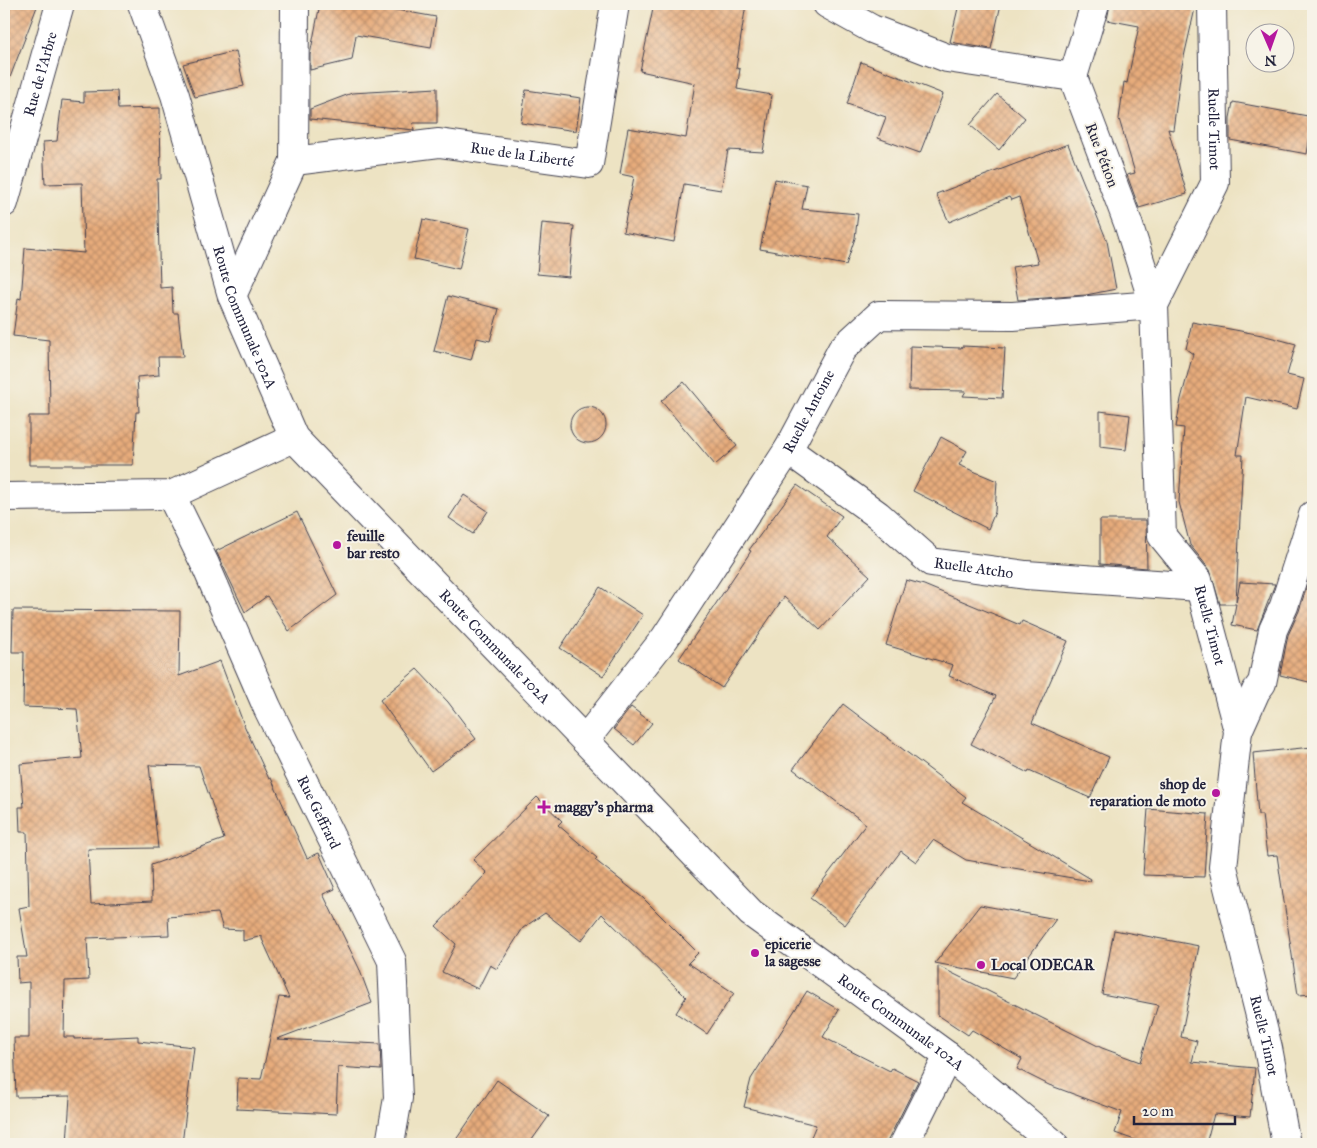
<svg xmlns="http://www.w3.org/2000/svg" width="1317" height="1148" viewBox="0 0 1317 1148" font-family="'IM FELL Great Primer',serif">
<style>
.building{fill:url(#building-cross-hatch);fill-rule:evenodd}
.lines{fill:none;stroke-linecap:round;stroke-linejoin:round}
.street-casing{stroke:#403f4f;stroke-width:30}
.secondary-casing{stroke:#403f4f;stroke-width:30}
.street{stroke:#fff;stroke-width:28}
.secondary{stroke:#fff;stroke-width:28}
.poi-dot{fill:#b5179e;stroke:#f7f3e8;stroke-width:2}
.labels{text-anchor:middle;stroke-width:4;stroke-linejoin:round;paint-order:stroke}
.street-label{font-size:15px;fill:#22223b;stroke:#f7f3e8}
.poi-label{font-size:15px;font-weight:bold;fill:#22223b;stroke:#f7f3e8;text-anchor:start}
</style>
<defs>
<pattern id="building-cross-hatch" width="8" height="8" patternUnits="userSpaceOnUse" patternTransform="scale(1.25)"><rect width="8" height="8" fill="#e7ac7c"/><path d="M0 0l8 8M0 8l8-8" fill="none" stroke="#bb8c67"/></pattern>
</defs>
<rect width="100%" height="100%" fill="#f7f3e8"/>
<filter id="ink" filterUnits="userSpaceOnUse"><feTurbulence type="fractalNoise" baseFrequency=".02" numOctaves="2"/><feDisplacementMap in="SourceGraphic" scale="10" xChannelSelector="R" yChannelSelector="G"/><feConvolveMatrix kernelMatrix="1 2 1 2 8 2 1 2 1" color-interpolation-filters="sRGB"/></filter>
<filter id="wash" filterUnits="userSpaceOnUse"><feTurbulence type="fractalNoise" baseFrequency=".0096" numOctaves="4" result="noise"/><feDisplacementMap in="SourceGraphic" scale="20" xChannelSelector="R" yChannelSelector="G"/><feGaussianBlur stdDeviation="1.12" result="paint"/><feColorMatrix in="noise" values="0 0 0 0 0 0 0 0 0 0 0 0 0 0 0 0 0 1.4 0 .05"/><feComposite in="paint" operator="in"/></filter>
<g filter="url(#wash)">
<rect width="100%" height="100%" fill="#ede3c3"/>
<g id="blocks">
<path class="building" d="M4 4H38L6 88 4 87Z
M320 4H363L436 17 431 48 356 35 352 60 310 70V55Z
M654 4H746L736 68 740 69 737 89 772 95 763 152 728 150 721 190 684 184 674 242 623 232 634 177 620 174 628 128 686 138 695 83 640 71Z
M959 4H1001L991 49 950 42Z
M1110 4H1196L1181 70 1173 130 1168 129 1187 194 1139 208 1127 175 1135 173 1119 119 1124 82 1127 83 1139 26 1107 20Z
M236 51 244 86 195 97 183 64Z
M861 62 943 94 920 153 878 138 886 117 847 104Z
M437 88V123H413L414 130 310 119V109L352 93Z
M526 90 581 98 576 131 521 123Z
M117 91 118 109 160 108 161 179H157L160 288 172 287 173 313H178L183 357H158L159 375 137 377 139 412H136L133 465H29V416H50L49 340 13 336 18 298 21 299 25 248 84 253 82 183 45 184 43 142 57 141 62 100 84 102V92Z
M997 94 1025 118 999 150 970 125Z
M1233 102 1313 117 1307 154 1230 140V118Z
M1068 144 1107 241 1116 289 1086 295 1018 300 1012 267 1038 263 1019 197 1011 200 1009 197 949 222 936 194Z
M775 179 807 185 802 209 858 214 855 238 846 265 760 249Z
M423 219 469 229 459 269 414 259Z
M542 223 574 226 569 277 537 274Z
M448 296 499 309 490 341 477 338 471 360 434 351Z
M1192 322 1262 335 1296 344 1287 375 1304 379 1297 409 1246 397 1237 455H1243L1236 602 1240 582 1275 584 1257 630 1232 625 1236 604H1220L1210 570 1190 545 1179 502 1184 428 1176 427 1181 399 1193 354 1186 349Z
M910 346 961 348 962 346 1005 348 1002 398 963 396 966 391 909 390Z
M684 382 737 446 715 465 661 401Z
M570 425a18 18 0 1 1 36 0a18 18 0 1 1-36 0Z
M1100 411 1130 415 1126 450 1100 447Z
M941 437 967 451 959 465 997 481 995 512 988 529 913 491Z
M797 485 842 516 827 537 870 576 820 630 784 597 722 688 679 659 751 551 749 550Z
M464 495 488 511 473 534 449 518Z
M297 512 337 595 289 631 267 596 245 612 216 551Z
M1100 520H1146L1147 568 1100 564Z
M1313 566V683L1280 675 1288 635 1299 611Z
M906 580 924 585 1020 625 1022 621 1068 641 1032 723 1109 757 1090 798 1029 771 1028 773 971 744 996 696 949 676 953 665 886 645Z
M600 587 643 615 603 676 560 648Z
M13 610 180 611 179 676 220 661 244 725 269 779 271 778 307 858 319 853 335 889 323 894 359 968 372 1003 277 1039 380 1044 381 1070 338 1067 336 1114 237 1109 238 1078 261 1079 279 997 289 998 262 939V936L243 941V930L223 929 218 913 168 917 169 935 87 938 89 980 65 981 64 1037H74V1039L138 1036V1041L194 1047 182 1144H67L70 1096 16 1097 14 1038H29V982L18 983 17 957H27L19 908 29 906 27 832H20L19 807H24L20 764 82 758 77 709 23 707 24 652H12ZM149 765 199 766 224 839 151 865 152 901 91 904 88 849 158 848Z
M417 669 448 702 476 739 431 771 380 700Z
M843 704 966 797 962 802 1091 879 1090 881 966 860 933 840 916 862 901 851 845 925 810 898 866 824 793 769Z
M631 707 652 723 634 745 614 729Z
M1312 747 1313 994 1298 995 1277 855 1267 856 1262 815H1258L1253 753Z
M537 797 562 821 558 825 597 858 595 860 643 898 698 953 688 963 734 993 707 1034 676 1013 686 997 602 914 581 941 545 913 523 928 497 969 490 965 478 989 442 972 456 944 436 926 487 873 473 860Z
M1148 809 1208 814 1204 877 1143 875Z
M980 905 1056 919 1013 978 935 963Z
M1114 930 1199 946 1181 1037 1197 1041 1192 1062 1255 1068 1250 1117 1214 1114 1206 1144H1146L1115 1133 1122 1112 1049 1085 1017 1069 1022 1059 972 1030 968 1035 938 1015V966L1102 1048 1140 1062 1158 1005 1102 994Z
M807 991 839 1010 823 1037 890 1071 892 1068 918 1081 886 1144H808L816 1125 744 1107 751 1079Z
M497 1080 549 1116 529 1144H453Z"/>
</g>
</g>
<g filter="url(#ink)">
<use href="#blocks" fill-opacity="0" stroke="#403f4f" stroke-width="1"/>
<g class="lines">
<g class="street-casing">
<g id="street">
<path d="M827 4 872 29 947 58 1073 77"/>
<path id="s1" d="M294 161 439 143 589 164 615 4"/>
<path id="s2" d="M4 203 60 4"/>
<path d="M232 296 294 161 295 4"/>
<path id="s3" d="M788 450 878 515 931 562 1026 575 1199 587"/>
<path id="s4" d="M171 495 205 564 267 707 392 961 398 1098 390 1144"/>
<path d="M4 497 171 495 294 438"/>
<path id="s5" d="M585 740 665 638 788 450 842 349 879 315 1013 316 1154 305 1128 223 1073 77 1095 4"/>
<path d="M904 1144 948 1056"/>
</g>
</g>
<g class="secondary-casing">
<g id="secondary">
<path id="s6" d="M142 4 175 95 232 296 294 438 751 913 948 1056 1054 1144"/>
<path id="s7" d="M1212 4 1215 183 1154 305 1162 536 1198 580 1238 731 1223 867 1268 1048 1286 1144"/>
<path d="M1238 731 1256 691 1262 683 1273 630 1284 606 1313 515"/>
</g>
</g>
<use href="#street" class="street"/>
<use href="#secondary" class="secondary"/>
</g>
</g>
<g class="poi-dot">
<circle cx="337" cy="545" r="5"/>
<circle cx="1216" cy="793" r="5"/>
<path d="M541.5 799.5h5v5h5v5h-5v5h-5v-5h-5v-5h5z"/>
<circle cx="755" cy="953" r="5"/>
<circle cx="981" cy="965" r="5"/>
</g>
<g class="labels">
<g class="street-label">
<text dy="5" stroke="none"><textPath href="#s2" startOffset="134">Rue de l'Arbre</textPath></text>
<text dy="5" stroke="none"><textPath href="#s7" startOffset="125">Ruelle Timot</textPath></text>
<text dy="5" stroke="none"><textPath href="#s1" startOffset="230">Rue de la Liberté</textPath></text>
<text transform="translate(1102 155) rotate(69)" y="5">Rue Pétion</text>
<text dy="5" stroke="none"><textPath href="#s6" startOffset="330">Route Communale 102A</textPath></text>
<text dy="5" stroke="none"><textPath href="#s5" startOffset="398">Ruelle Antoine</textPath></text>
<text dy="5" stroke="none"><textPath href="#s3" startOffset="225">Ruelle Atcho</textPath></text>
<text dy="5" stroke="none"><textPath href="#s7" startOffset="650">Ruelle Timot</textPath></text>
<text dy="5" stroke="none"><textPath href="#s6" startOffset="750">Route Communale 102A</textPath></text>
<text dy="5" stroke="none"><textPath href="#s4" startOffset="350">Rue Geffrard</textPath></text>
<text dy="5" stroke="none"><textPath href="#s6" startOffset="1305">Route Communale 102A</textPath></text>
<text dy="5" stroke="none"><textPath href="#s7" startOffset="1070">Ruelle Timot</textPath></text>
</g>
<g class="poi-label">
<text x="347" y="541">feuille<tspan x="347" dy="17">bar resto</tspan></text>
<text x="1206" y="789" text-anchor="end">shop de<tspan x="1206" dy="17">reparation de moto</tspan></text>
<text x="554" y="812">maggy's pharma</text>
<text x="765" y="949">epicerie<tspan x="765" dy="17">la sagesse</tspan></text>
<text x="991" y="970">Local ODECAR</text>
</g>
</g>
<rect width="1317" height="1148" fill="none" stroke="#f7f3e8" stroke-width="20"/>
<g transform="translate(1270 48) rotate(178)"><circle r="24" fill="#f7f3e8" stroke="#a29fa3"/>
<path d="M0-4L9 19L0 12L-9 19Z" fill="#b5179e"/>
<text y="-8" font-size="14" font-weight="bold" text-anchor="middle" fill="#22223b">N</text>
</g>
<path d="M1134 1116v8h101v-8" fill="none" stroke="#22223b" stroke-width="2.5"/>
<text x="1142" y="1116" font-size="15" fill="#22223b" stroke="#f7f3e8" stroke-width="4" paint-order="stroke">20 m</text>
</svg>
